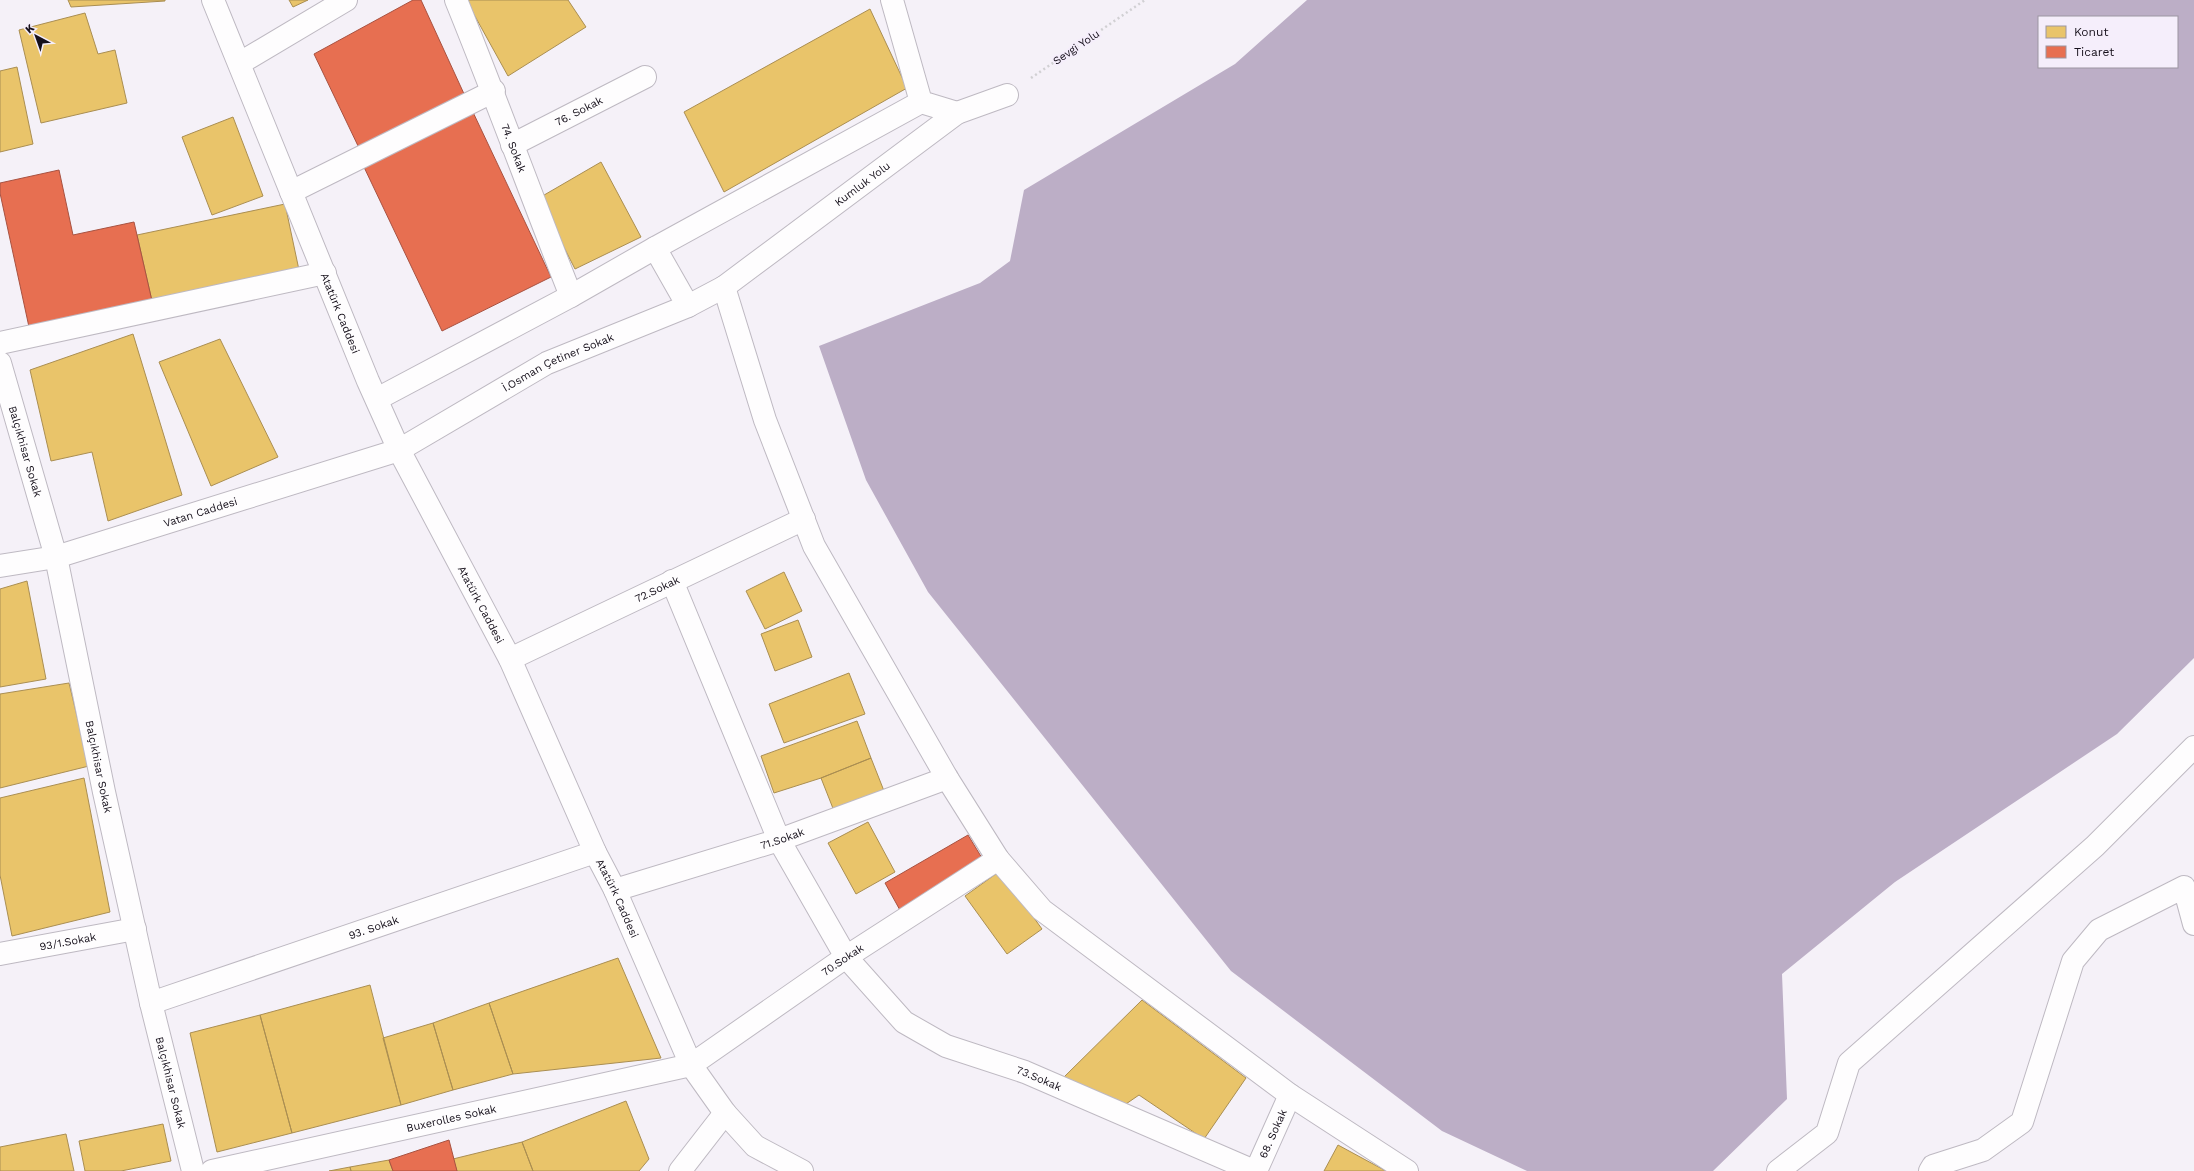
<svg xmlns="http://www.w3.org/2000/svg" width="2194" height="1171" viewBox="0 0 2194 1171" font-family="'Work Sans',sans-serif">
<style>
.water{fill:#bcaec6;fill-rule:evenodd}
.homes{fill:#e9c46a;stroke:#aa8e52}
.shops{fill:#e76f51;stroke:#a85241}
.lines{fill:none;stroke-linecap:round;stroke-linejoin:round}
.minor-casing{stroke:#beb9c2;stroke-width:24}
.major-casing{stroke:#beb9c2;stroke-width:24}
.path{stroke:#d1d0d3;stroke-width:2.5;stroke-dasharray:2 3;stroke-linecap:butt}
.minor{stroke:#fefdfe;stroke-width:22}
.major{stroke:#fefdfe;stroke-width:22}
.labels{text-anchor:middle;stroke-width:4;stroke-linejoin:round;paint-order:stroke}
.street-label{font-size:11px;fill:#16101b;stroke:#f5eefb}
</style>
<rect width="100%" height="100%" fill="#f5f1f8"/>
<path class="water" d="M1307 0H2194V658L2117 734 1895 882 1782 974 1787 1099 1713 1171H1527L1442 1131 1231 971 928 592 866 480 819 346 980 283 1010 261 1024 190 1235 64ZM2039 17H2177V67H2039Z"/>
<path class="homes" d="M68 0H165V1L71 7Z
M289 0H308L293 7Z
M466 0H568L586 27 508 76Z
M870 9 907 88 724 192 684 112Z
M85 13 98 54 115 50 127 103 41 123 19 30Z
M17 67 33 144 0 152V71Z
M233 117 263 196 212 215 182 137Z
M601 162 641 237 575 269 539 198Z
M285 204 299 270 152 301 137 235Z
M133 334 182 495 108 521 92 452 51 461 30 370Z
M220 339 278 457 211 486 159 362Z
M784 572 802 611 765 629 746 591Z
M27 581 46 679 0 687V589Z
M798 620 812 657 775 671 761 634Z
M849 673 865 714 784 743 769 704Z
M69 683 89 766 0 788V694Z
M857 721 871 758 821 778 774 793 761 756Z
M871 758 886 796 836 816 821 778Z
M84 778 110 912 12 936 0 875V798Z
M868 822 895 872 856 894 828 843Z
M1000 871 1042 929 1007 954 965 896Z
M618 958 661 1058 513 1074 489 1003Z
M370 985 401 1105 292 1133 260 1015Z
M1142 1000 1246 1078 1204 1139 1139 1095 1123 1106 1064 1077Z
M489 1003 513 1074 453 1090 433 1023Z
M260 1015 292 1133 217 1152 190 1033Z
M433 1023 453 1090 401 1105 383 1038Z
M626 1101 649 1159 639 1171H533L522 1142Z
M163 1124 171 1161 121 1171H85L79 1141Z
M66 1134 74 1171H0V1147Z
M522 1142 533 1171H457L453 1159Z
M1338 1145 1386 1171H1324Z
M389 1160 393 1171H351L350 1167Z
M350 1167 351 1171H329Z"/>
<path class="shops" d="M413 0H421L465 96 360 150 314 54Z
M471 108 551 277 442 331 363 165Z
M59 170 73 235 134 222 152 301 29 327 0 193V183Z
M968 835 985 863 901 912 885 883Z
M449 1140 457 1171H393L389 1160Z"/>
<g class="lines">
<g class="minor-casing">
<g id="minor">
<path id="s1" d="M456 0C496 98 532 198 571 296"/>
<path d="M892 0 921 102 957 113"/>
<path d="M240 63 346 0"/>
<path id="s2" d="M512 145 645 77"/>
<path d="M291 192 494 91"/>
<path d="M655 248 688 306"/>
<path d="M724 287 765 420 814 546 947 778 998 859 1042 910 1290 1095 1407 1171"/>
<path d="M0 343 325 273"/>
<path id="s3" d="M0 363 56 557 104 792 151 1003 193 1171"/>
<path d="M377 399 571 296 655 248 921 102"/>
<path id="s4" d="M0 566 56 557 399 450 547 363 688 306 724 287 957 113 1007 95"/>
<path id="s5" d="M672 581 779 840 846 957 904 1022 946 1046 1025 1072 1254 1171"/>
<path id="s6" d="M510 659 804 519"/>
<path id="s7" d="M615 890 779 840 947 778"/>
<path id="s8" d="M0 954 135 929"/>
<path id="s9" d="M151 1003 595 852"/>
<path id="s10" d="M212 1171 691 1065 846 957 998 859"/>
<path d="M680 1171 725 1113"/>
<path id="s11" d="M1256 1171 1290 1095"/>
<path d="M1778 1171 1827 1133 1849 1063 2095 846 2194 747"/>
<path d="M1930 1171 1933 1166 1983 1150 2022 1122 2073 961 2099 930 2184 887 2194 924"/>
</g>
</g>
<g class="major-casing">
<g id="major">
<path id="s12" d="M213 0 368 381 399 450 510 659 595 852 615 890 691 1065 725 1113 755 1146 802 1171"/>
</g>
</g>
<path class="path" d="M1031 78 1145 0"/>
<use href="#minor" class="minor"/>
<use href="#major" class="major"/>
</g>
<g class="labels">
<g class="street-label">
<text transform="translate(1076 47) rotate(-34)" y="4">Sevgi Yolu</text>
<text dy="4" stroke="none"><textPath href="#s2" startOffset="75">76. Sokak</textPath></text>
<text dy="4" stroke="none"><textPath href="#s1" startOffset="159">74. Sokak</textPath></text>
<text dy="4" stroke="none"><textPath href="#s4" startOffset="953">Kumluk Yolu</textPath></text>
<text dy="4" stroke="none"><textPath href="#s12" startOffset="338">Atatürk Caddesi</textPath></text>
<text dy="4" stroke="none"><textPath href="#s4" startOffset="598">İ.Osman Çetiner Sokak</textPath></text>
<text dy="4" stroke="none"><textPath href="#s3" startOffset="92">Balçıkhisar Sokak</textPath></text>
<text dy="4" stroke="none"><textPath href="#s4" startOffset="208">Vatan Caddesi</textPath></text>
<text dy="4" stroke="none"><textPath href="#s6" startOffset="163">72.Sokak</textPath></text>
<text dy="4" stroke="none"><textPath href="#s12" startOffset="662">Atatürk Caddesi</textPath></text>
<text dy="4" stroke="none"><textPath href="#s3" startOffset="416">Balçıkhisar Sokak</textPath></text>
<text dy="4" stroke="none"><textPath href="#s7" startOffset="175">71.Sokak</textPath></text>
<text dy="4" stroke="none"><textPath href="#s12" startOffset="986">Atatürk Caddesi</textPath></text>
<text dy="4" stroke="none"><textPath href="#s9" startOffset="235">93. Sokak</textPath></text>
<text dy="4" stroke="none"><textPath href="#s8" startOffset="69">93/1.Sokak</textPath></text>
<text dy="4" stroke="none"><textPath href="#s10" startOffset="675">70.Sokak</textPath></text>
<text dy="4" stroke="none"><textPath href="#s5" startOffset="649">73.Sokak</textPath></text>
<text dy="4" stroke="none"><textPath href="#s3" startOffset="740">Balçıkhisar Sokak</textPath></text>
<text dy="4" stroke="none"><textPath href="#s10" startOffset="245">Buxerolles Sokak</textPath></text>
<text dy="4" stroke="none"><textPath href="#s11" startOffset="41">68. Sokak</textPath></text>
</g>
</g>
<rect x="2038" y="16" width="140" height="52" fill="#f5eefb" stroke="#9c95a1"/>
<rect x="2046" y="26" width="20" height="12" fill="#e9c46a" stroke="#9c95a1"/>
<text x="2074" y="36" font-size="12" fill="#16101b">Konut</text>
<rect x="2046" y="46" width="20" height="12" fill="#e76f51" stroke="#9c95a1"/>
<text x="2074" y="56" font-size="12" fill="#16101b">Ticaret</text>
<g transform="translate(36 36) rotate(319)" stroke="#f5eefb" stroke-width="3" paint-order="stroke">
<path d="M0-3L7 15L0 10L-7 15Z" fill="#16101b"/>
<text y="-6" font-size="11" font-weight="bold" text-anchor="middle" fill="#16101b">K</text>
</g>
</svg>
